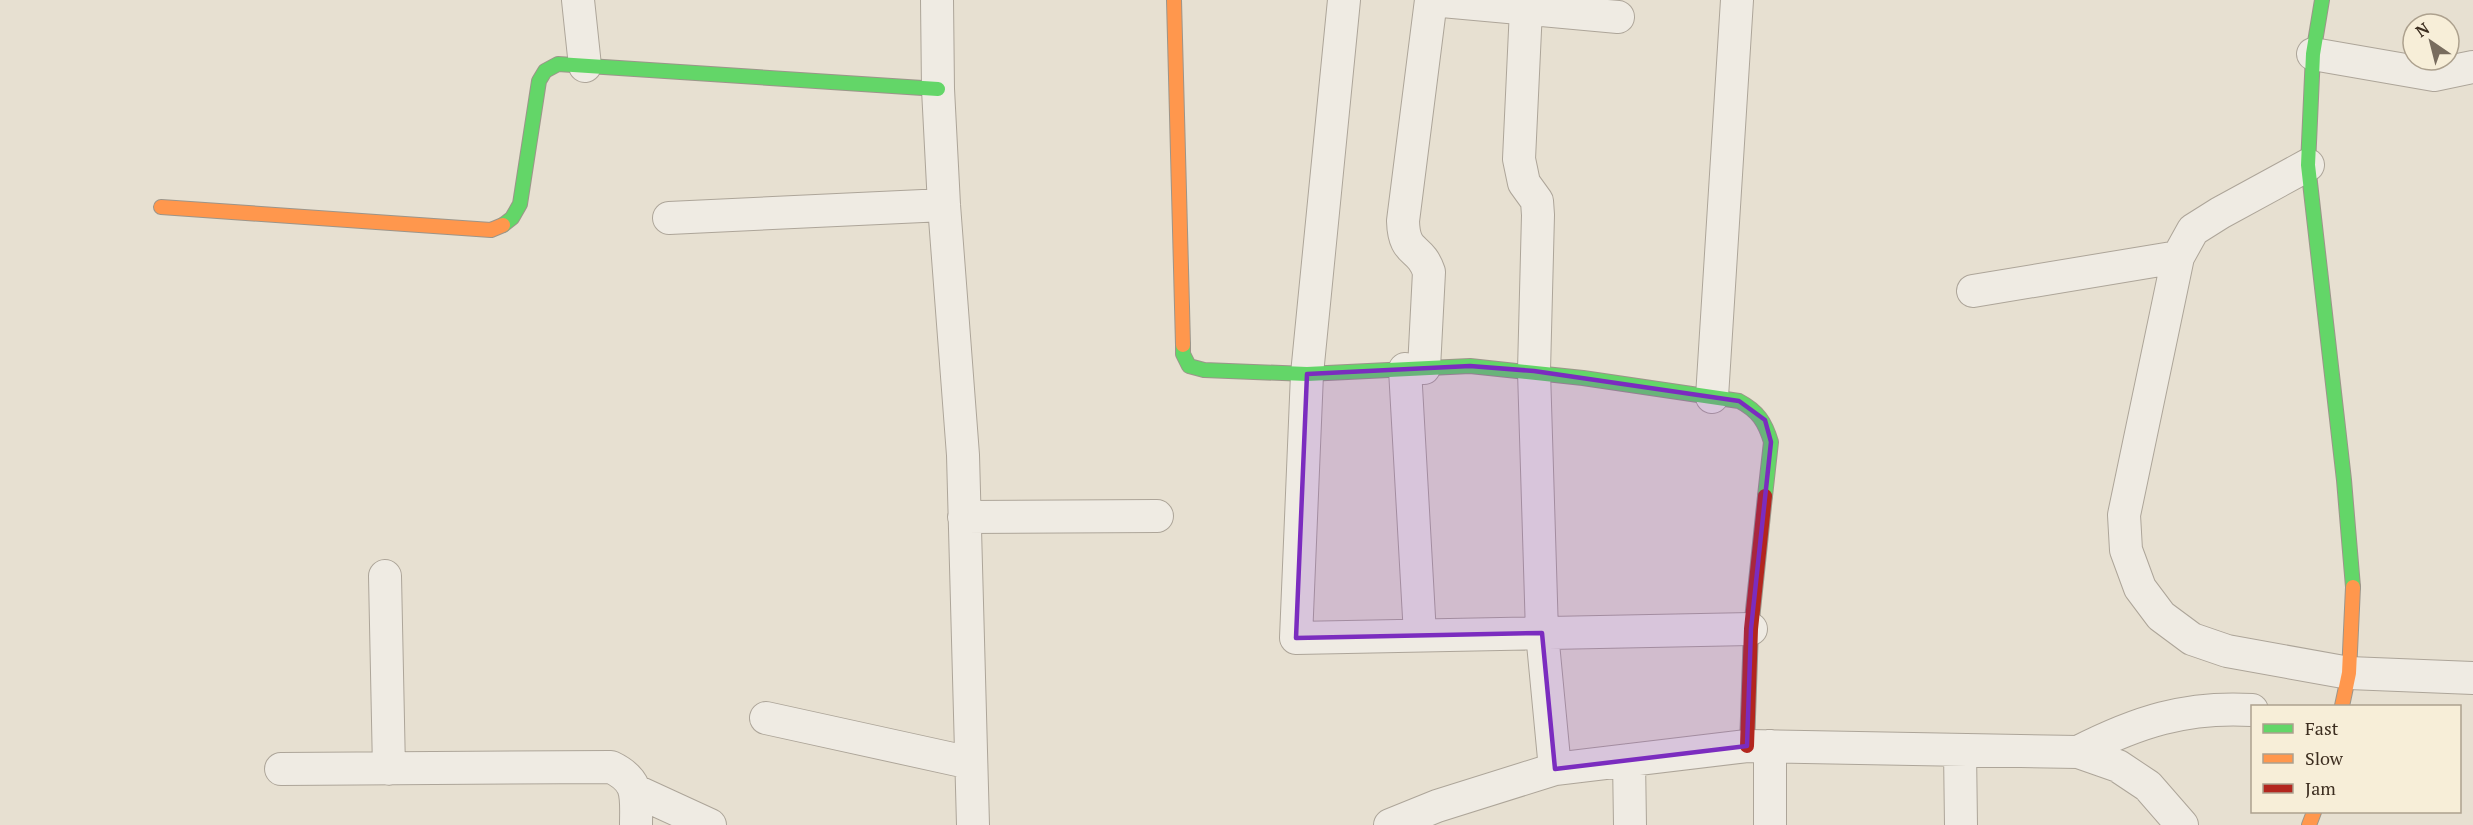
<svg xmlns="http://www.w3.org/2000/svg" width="2473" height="825" viewBox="0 0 2473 825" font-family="'PT Serif',serif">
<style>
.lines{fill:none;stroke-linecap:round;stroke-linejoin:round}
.street-casing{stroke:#ada599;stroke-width:34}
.fast-casing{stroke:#9c958a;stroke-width:16}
.slow-casing{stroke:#9c958a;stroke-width:16}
.jam-casing{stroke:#9c958a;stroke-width:16}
.street{stroke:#efebe3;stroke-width:32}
.fast{stroke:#63d668;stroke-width:14}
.slow{stroke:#ff974d;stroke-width:14}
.jam{stroke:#b3261e;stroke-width:14}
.marked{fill:#7b2cbf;fill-opacity:0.2;stroke:#7b2cbf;stroke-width:4.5;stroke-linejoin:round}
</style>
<rect width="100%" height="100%" fill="#e7e0d1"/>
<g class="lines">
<g class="street-casing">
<path id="street" d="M578 0 585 66
M937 0 938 89 944 205 963 455 973 825
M1344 0 1307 374 1296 638 1751 629
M1431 0 1618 17
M1526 9 1519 159 1524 183 1537 201 1538 215 1534 371 1542 633 1555 769
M2313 54 2434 75 2473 67
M2308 165 2220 213 2193 230 2178 257 2124 515 2126 550 2140 588 2161 616 2192 639 2227 651 2349 673 2473 678
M669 218 944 205
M1973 291 2178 257
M1424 368 1429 272C1420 245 1404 256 1403 221L1431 0
M1405 369 1420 635
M1712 397 1737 0
M964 517 1157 516
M385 576 389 769
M766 718 971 763
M1770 746V825
M1960 750 1961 825
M2078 752C2137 722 2186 706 2252 710
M1629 760 1630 825
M281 769 611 767C640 781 636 796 636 825
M636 791 710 825
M1390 825 1437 806 1555 769 1747 746 2078 752 2118 766 2148 786 2182 825"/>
</g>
<g class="fast-casing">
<path id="fast" d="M2322 0 2313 54 2308 165 2344 480 2353 587
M503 225 512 218 520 204 539 81 545 71 558 64 938 89
M1183 345V354L1189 366 1204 370 1307 374 1470 366 1583 378 1739 401C1758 411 1765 422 1771 442L1765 496"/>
</g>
<g class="slow-casing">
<path id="slow" d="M1174 0 1183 345
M161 207 491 230 503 225
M2342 706 2349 673 2353 587
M2309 825 2314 812"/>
</g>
<g class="jam-casing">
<path id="jam" d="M1747 746 1751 629 1765 496"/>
</g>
<use href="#street" class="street"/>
<use href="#fast" class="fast"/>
<use href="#slow" class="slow"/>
<use href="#jam" class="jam"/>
</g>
<path class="marked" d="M1470 366 1534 371 1739 401 1765 420 1771 442 1751 629 1747 746 1555 769 1542 633 1296 638 1307 374Z"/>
<rect x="2251" y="705" width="210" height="108" fill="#f7eed8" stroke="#ada18e" stroke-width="1.5"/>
<rect x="2263" y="724" width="30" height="9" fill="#63d668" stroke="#ada18e" stroke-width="1.5"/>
<text x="2305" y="735" font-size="18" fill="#3d2e20">Fast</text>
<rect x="2263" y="754" width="30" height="9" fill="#ff974d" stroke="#ada18e" stroke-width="1.5"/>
<text x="2305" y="765" font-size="18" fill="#3d2e20">Slow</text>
<rect x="2263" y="784" width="30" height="9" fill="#b3261e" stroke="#ada18e" stroke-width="1.5"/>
<text x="2305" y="795" font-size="18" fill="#3d2e20">Jam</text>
<g transform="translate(2431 42) rotate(325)"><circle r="28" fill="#f7eed8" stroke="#ada18e" stroke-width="1.5"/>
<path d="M0-4.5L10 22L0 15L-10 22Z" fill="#786c5e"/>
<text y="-9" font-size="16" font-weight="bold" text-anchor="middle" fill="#3d2e20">N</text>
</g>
</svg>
